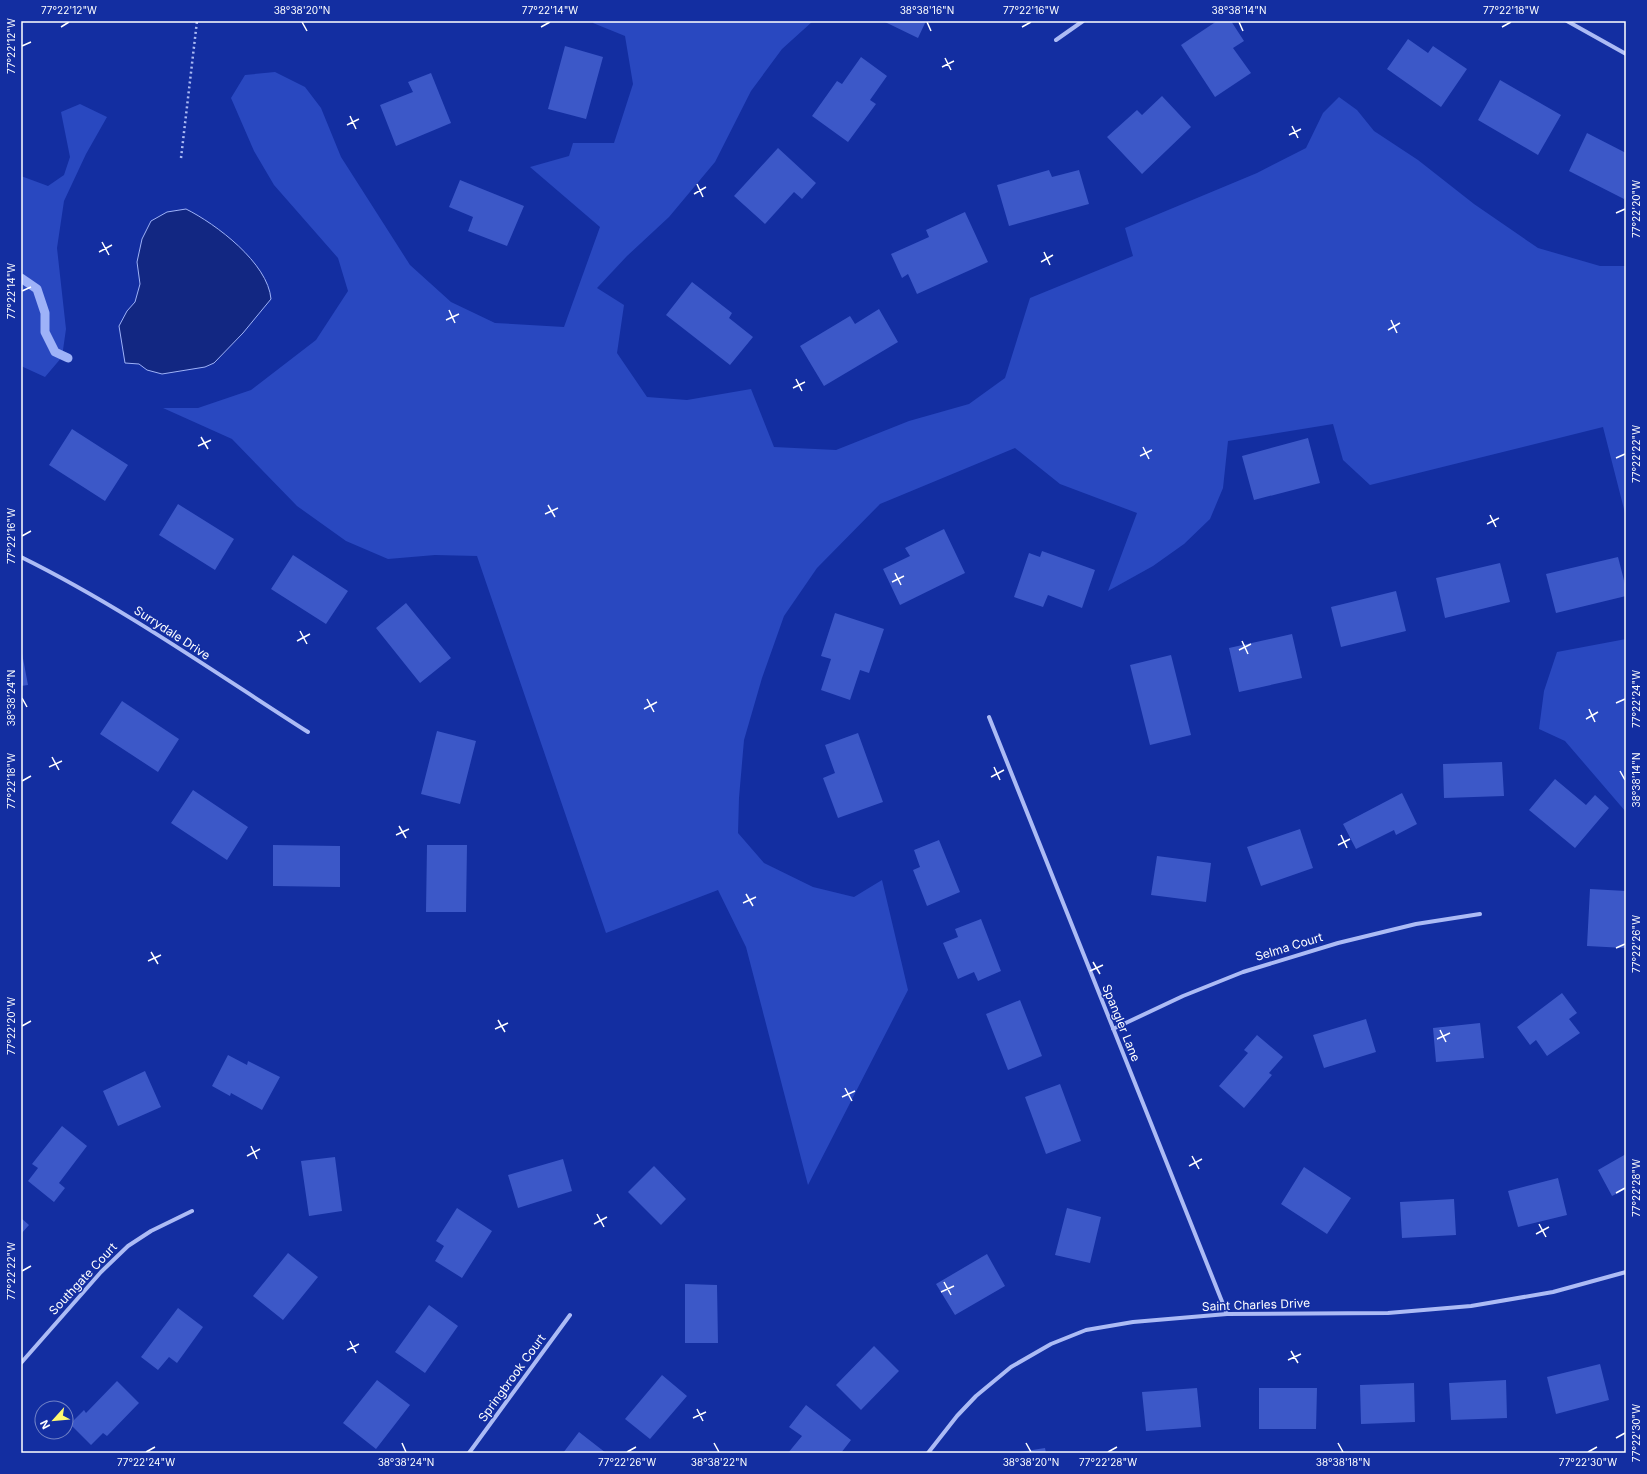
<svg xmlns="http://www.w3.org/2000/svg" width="1647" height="1474" viewBox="0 0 1647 1474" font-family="Inter,sans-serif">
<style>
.green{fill:#2948c0}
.water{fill:#122782;stroke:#9eb2f8}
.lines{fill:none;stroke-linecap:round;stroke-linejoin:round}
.stream{stroke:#9eb2f8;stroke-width:9}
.building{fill:#3c58c8}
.path{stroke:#acbbf5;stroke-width:2.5;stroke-dasharray:2 3;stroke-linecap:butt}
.street{stroke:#acbbf5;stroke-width:4}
.ticks{fill:none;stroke:#fff;stroke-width:1.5}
.labels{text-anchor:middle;stroke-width:3;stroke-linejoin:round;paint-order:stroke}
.street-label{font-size:12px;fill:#fff;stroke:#132ea1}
.neatline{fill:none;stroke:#fff;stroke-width:1.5}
.ticks-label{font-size:10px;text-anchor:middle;fill:#fff}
</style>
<rect width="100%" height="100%" fill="#132ea1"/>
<path class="green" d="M594 21H813L782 49 751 91 715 162 669 217 627 256 597 288 624 305 617 353 647 397 687 400 751 389 774 447 836 450 909 421 969 404 1005 378 1030 298 1133 256 1125 228 1257 173 1306 148 1323 113 1339 97 1357 110 1374 131 1418 160 1474 204 1538 248 1600 266H1626V517L1603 427 1370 485 1343 460 1333 424 1228 441 1223 488 1210 519 1184 544 1153 566 1108 591 1137 513 1060 484 1015 448 880 504 817 568 784 616 762 678 744 740 739 798 738 833 764 863 813 887 854 897 882 880 908 990 808 1185 746 947 718 890 606 933 477 556 435 555 388 559 346 541 297 506 232 439 163 408H198L251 390 316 340 348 291 338 258 274 185 254 151 231 98 245 75 275 72 305 87 321 108 341 157 410 265 451 302 495 323 564 327 600 227 530 167 569 156 573 143H614L633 84 625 36 593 23Z
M80 104 107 117 86 154 64 201 57 248 66 329 62 357 45 377 21 366V176L48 186 64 175 70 157 61 112Z
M1626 639V812L1565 741 1539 729 1544 691 1557 652Z"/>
<path class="water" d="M186 209C216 224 268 263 271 299L243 333 214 363 205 367 162 374 147 370 139 364 125 363 119 326 127 311 135 302 140 284 137 262 142 239 151 221 167 212Z"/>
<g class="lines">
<path class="stream" d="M21 278 37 289 45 313V332L55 352 68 358"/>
</g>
<path class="building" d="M885 21H926L918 38 885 22Z
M1217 21H1231L1244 41 1233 48 1251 73 1215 97 1181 45Z
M1408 39 1428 53 1433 46 1467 69 1441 107 1387 69Z
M565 46 603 57 586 119 548 109Z
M861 57 887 76 870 100 876 104 848 142 812 116 837 81 842 84Z
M431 73 451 123 396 146 380 105 413 92 408 82Z
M1500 80 1561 115 1538 155 1478 120Z
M1162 96 1191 127 1142 174 1107 137 1137 110 1142 115Z
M1587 133 1626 153V195L1624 199 1569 171Z
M778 148 816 183 802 199 794 192 765 224 734 196Z
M1049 170 1052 177 1079 170 1089 204 1009 226 997 185Z
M460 180 524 206 507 246 468 231 473 217 449 207Z
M965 212 988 262 917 294 908 274 902 278 891 254 929 237 926 230Z
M692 282 732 313 729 318 753 337 730 365 666 315Z
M879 309 898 342 824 386 800 346 850 316 855 324Z
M72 429 128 465 105 501 49 465Z
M1308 438 1320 483 1254 500 1242 456Z
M178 504 234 539 215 570 159 535Z
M944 529 965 573 900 605 883 569 910 556 905 548Z
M1042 551 1095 570 1082 608 1048 595 1043 607 1014 597 1029 553 1040 557Z
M293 555 348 591 326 624 271 589Z
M1618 557 1626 588V596L1556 613 1546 574Z
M1500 563 1510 602 1445 618 1436 578Z
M1396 591 1406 631 1341 647 1331 607Z
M406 603 451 658 420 683 376 628Z
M835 613 884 629 869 673 860 670 850 700 821 690 831 659 821 656Z
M1292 634 1302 678 1239 692 1229 648Z
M21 648 28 685 21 686Z
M1171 655 1191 735 1150 745 1130 665Z
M122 701 179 739 158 772 100 734Z
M437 731 476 741 460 804 421 794Z
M858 733 883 802 838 818 823 778 835 773 825 745Z
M1502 762 1504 796 1444 798 1443 764Z
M1555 779 1586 805 1595 795 1609 808 1575 848 1529 810Z
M193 790 248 827 227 860 171 823Z
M1402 793 1417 824 1396 835 1394 830 1356 849 1343 824Z
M1300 829 1313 868 1261 886 1247 847Z
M939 840 960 892 927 906 913 870 920 867 914 850Z
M273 845 340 846V887L273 886Z
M427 845H467L466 912H426Z
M1157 856 1211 863 1206 902 1151 895Z
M1590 889 1626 891 1625 948 1587 946Z
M981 919 1001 971 978 981 974 972 958 979 943 943 958 937 955 929Z
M1562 993 1577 1013 1569 1019 1580 1033 1547 1056 1536 1040 1530 1045 1517 1027Z
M1020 1000 1042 1056 1008 1070 986 1014Z
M1366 1019 1376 1052 1324 1068 1313 1035Z
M1480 1023 1484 1058 1436 1062 1433 1028Z
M1257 1035 1283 1057 1269 1073 1272 1075 1244 1108 1219 1086 1248 1053 1244 1050Z
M228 1055 247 1065 248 1061 280 1077 262 1110 231 1093 230 1096 212 1086Z
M145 1071 161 1107 118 1126 103 1091Z
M1060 1084 1081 1141 1046 1154 1025 1097Z
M62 1126 87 1146 59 1183 65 1188 54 1202 28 1181 38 1168 32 1164Z
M1626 1154V1189L1612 1196 1598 1170Z
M335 1157 342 1211 309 1216 301 1161Z
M563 1159 572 1191 518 1208 508 1175Z
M654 1166 686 1199 661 1225 628 1192Z
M1304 1167 1351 1198 1327 1234 1281 1204Z
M1558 1178 1567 1215 1518 1227 1508 1191Z
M1454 1199 1456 1235 1402 1238 1400 1202Z
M457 1208 492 1231 462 1278 435 1261 444 1246 436 1241Z
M1067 1208 1101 1217 1090 1263 1055 1255Z
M21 1218 29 1225 21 1234Z
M288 1253 318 1277 283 1320 253 1296Z
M987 1254 1005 1286 955 1315 936 1284Z
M685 1284 717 1285 718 1343H685Z
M429 1305 458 1326 425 1373 395 1352Z
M178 1308 203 1327 177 1363 169 1357 158 1370 141 1357Z
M874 1346 899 1371 861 1410 836 1385Z
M1600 1364 1609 1400 1556 1414 1547 1377Z
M662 1375 687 1396 650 1439 625 1419Z
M377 1380 410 1405 376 1449 343 1423Z
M1506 1380 1507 1418 1451 1420 1449 1383Z
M117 1381 139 1403 107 1436 103 1433 91 1445 70 1424 84 1410 86 1413Z
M1414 1383 1415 1422 1361 1424 1360 1385Z
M1197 1388 1201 1427 1146 1431 1142 1392Z
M1259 1388H1317L1316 1429H1259Z
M806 1405 851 1440 841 1453H788L802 1436 789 1427Z
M579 1432 606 1453H563Z
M1045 1448 1046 1453H1020V1452Z"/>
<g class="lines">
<path class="path" d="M181 158 197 21"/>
<path class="street" d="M1567 21 1626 54
M1056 40 1083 21
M21 557C122 607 214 672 308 732
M989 717 1227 1314
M1113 1029 1183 996 1243 972 1338 943 1416 924 1480 914
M21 1363 101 1272 128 1246 151 1231 192 1211
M469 1453 570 1315
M928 1453 957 1416 976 1396 1011 1367 1051 1344 1086 1330 1133 1322 1227 1314 1388 1313 1471 1306 1553 1292 1626 1272"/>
</g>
<path class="ticks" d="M302 22 307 31M927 22 931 31M1239 22 1243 31M61 27 69 22M541 27 550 22M1022 27 1031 22M1502 27 1511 22M22 46 31 42M945 58 951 70M942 67 954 61M350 116 356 129M347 125 359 119M1292 126 1298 138M1289 135 1301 129M697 184 703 197M694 194 706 187M1616 213 1625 209M102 242 109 255M99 252 112 245M1044 252 1050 265M1041 262 1053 255M22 291 31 287M449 310 455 323M446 320 459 314M1391 320 1397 333M1388 330 1400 323M796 379 802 391M793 388 805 382M201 437 208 449M198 446 211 440M1143 447 1149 459M1140 456 1152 450M1616 458 1625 454M548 505 555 517M545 514 558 508M1490 515 1496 527M1487 524 1499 518M22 536 31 531M895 573 901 585M892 582 904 576M300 631 307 644M297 641 310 634M1242 641 1248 654M1239 650 1251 644M22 698 27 707M647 699 654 712M1616 703 1625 699M644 709 657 702M1589 709 1595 722M1586 719 1598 712M52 757 59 770M49 767 62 761M994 767 1000 780M1620 771 1625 780M991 777 1004 770M22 781 31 776M399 826 406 838M396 835 409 829M1341 835 1347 848M1338 845 1350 839M746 894 753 906M743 903 756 897M1616 948 1625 944M151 952 158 964M148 961 161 955M1093 962 1100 974M1090 971 1103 965M498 1020 505 1032M22 1026 31 1021M495 1029 508 1023M1440 1030 1446 1042M1437 1039 1450 1033M845 1088 852 1101M842 1097 855 1091M251 1146 257 1159M247 1156 260 1149M1192 1156 1199 1169M1189 1166 1202 1159M1616 1193 1625 1188M597 1214 604 1227M594 1224 607 1217M1539 1224 1546 1237M1536 1234 1549 1227M22 1271 31 1266M944 1282 951 1295M941 1292 954 1286M350 1341 356 1353M347 1350 359 1344M1291 1351 1298 1363M1288 1360 1301 1354M697 1409 703 1421M693 1418 706 1412M1616 1438 1625 1433M402 1443 406 1452M714 1443 719 1452M1026 1443 1031 1452M1338 1443 1343 1452M146 1452 155 1447M627 1452 636 1447M1108 1452 1117 1447M1588 1452 1597 1447"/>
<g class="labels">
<g class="street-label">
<text transform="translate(172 633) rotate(33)" y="4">Surrydale Drive</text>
<text transform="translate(1289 947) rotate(-17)" y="4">Selma Court</text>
<text transform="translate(1121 1023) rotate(68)" y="4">Spangler Lane</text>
<text transform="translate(83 1279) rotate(-47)" y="4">Southgate Court</text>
<text transform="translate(1256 1305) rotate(-2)" y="4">Saint Charles Drive</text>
<text transform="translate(512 1378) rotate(-54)" y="4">Springbrook Court</text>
</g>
</g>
<rect width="1647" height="1474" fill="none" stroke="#132ea1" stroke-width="44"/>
<g transform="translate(54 1420) rotate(243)"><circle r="19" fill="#132ea1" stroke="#7182c7"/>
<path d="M0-3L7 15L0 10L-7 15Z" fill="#fff970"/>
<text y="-6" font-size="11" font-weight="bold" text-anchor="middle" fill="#ffffff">N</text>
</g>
<rect x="22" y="22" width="1603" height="1430" class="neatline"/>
<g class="ticks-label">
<text x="69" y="14">77°22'12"W</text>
<text x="302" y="14">38°38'20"N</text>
<text x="550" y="14">77°22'14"W</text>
<text x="927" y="14">38°38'16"N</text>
<text x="1031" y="14">77°22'16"W</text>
<text x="1239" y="14">38°38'14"N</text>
<text x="1511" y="14">77°22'18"W</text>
<text transform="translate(11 46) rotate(-90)" y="4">77°22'12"W</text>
<text transform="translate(1636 209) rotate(-90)" y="4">77°22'20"W</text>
<text transform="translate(11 291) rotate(-90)" y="4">77°22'14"W</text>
<text transform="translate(1636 454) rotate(-90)" y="4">77°22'22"W</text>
<text transform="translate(11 536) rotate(-90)" y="4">77°22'16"W</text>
<text transform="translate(11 698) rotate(-90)" y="4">38°38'24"N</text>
<text transform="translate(1636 699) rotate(-90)" y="4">77°22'24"W</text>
<text transform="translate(1636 780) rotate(-90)" y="4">38°38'14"N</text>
<text transform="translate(11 781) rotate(-90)" y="4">77°22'18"W</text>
<text transform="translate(1636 944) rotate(-90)" y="4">77°22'26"W</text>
<text transform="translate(11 1026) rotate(-90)" y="4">77°22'20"W</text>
<text transform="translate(1636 1188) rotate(-90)" y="4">77°22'28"W</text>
<text transform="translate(11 1271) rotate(-90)" y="4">77°22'22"W</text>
<text transform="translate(1636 1433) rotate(-90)" y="4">77°22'30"W</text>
<text x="146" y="1466">77°22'24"W</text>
<text x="406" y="1466">38°38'24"N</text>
<text x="627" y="1466">77°22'26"W</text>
<text x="719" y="1466">38°38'22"N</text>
<text x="1031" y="1466">38°38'20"N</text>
<text x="1108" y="1466">77°22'28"W</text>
<text x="1343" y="1466">38°38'18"N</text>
<text x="1588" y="1466">77°22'30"W</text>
</g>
</svg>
